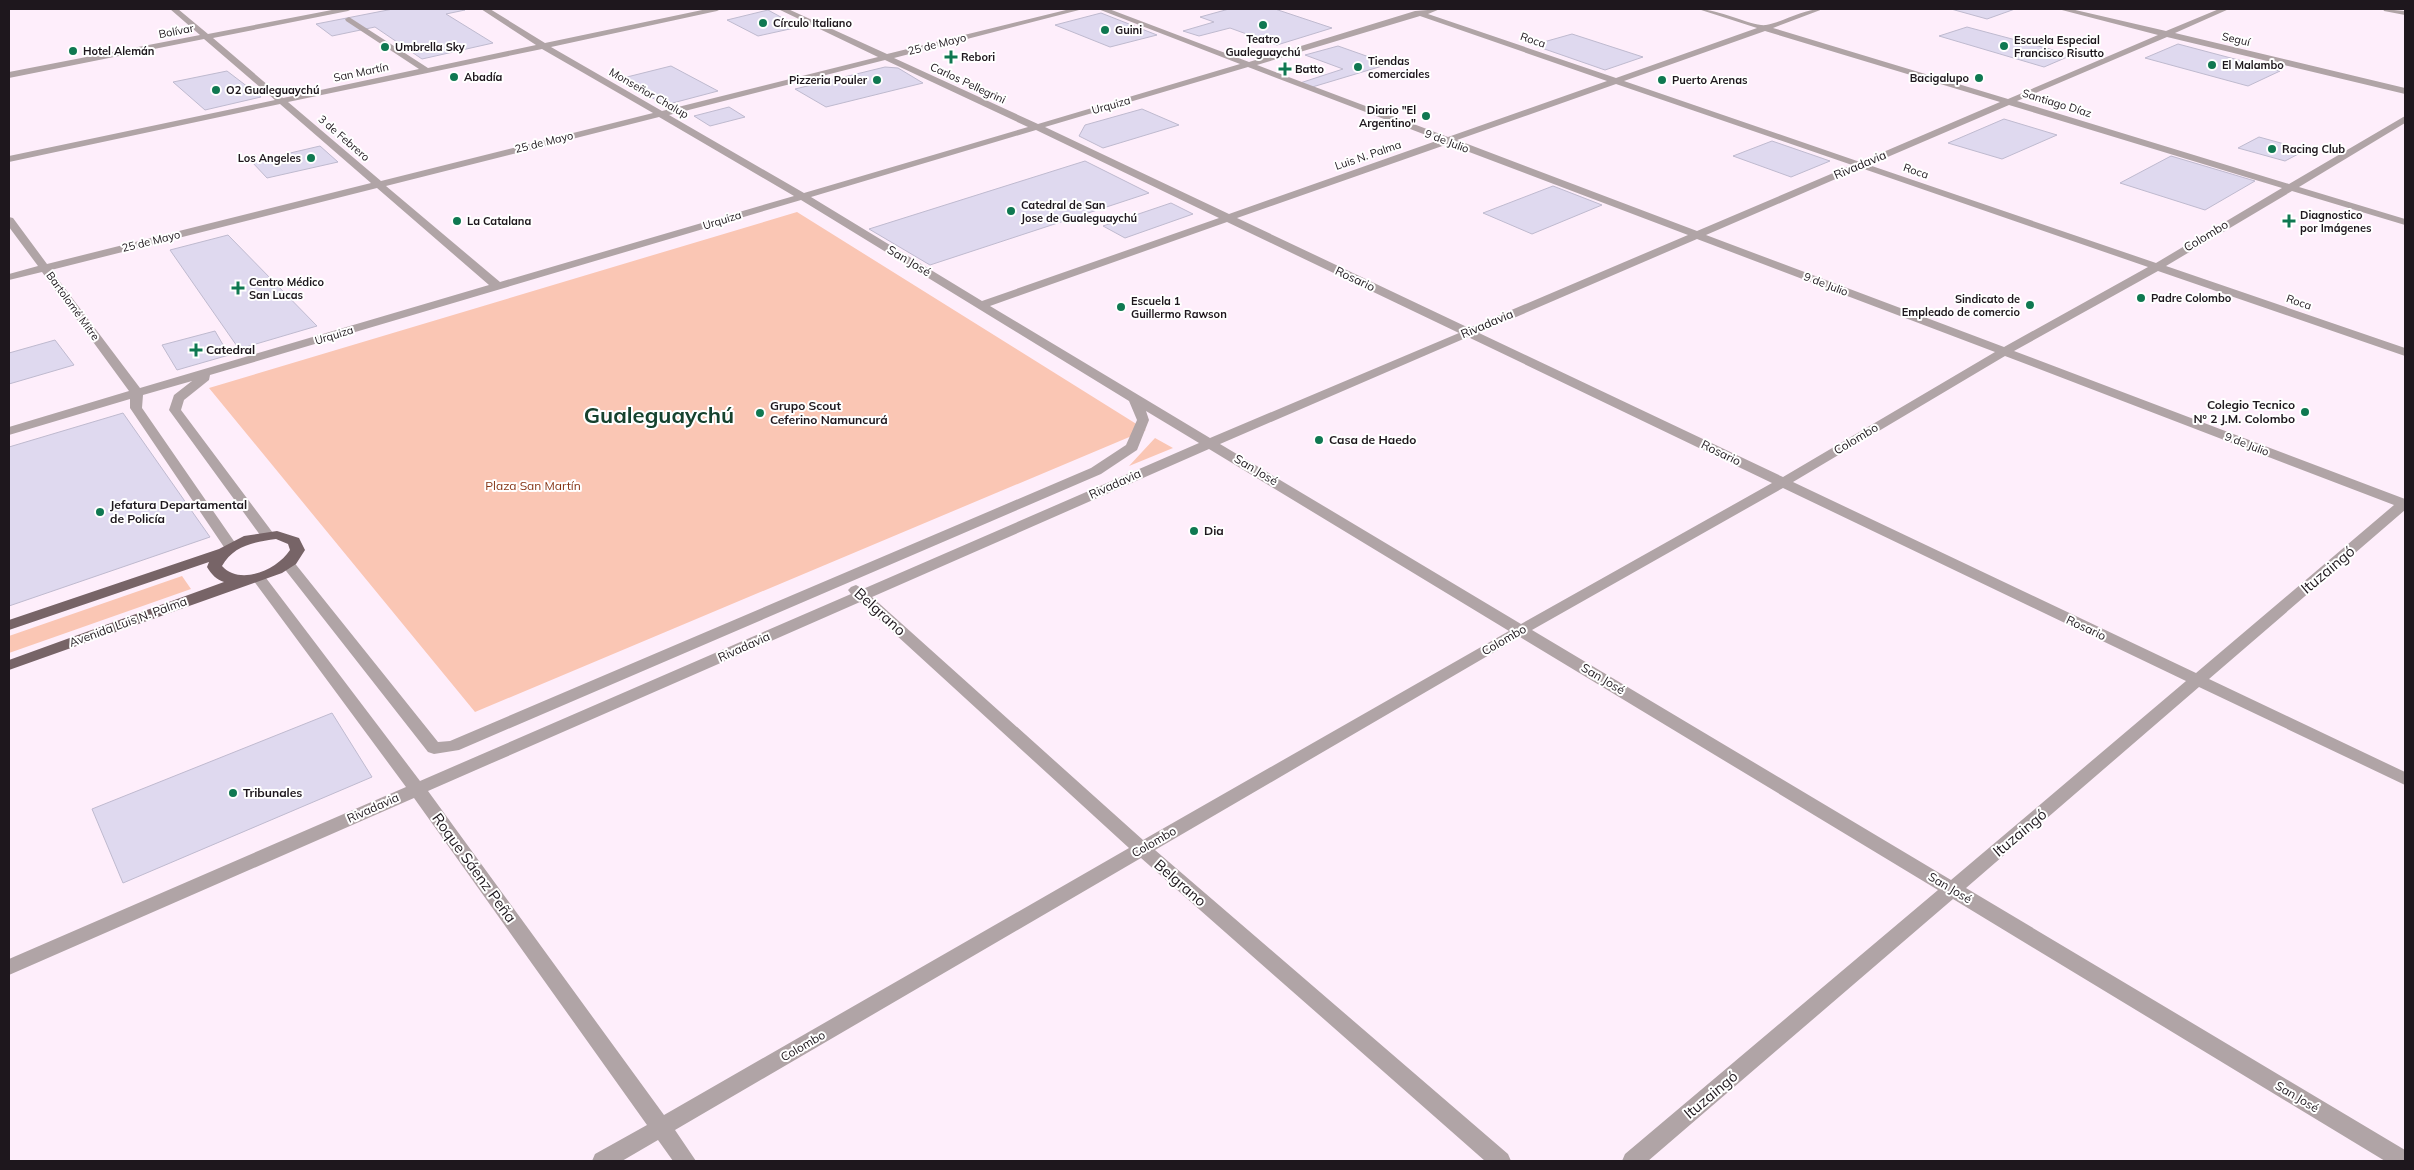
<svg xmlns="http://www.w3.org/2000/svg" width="2414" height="1170" viewBox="0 0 2414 1170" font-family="Mulish,sans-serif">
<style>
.green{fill:#fac6b4}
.building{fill:#dfd9ef;stroke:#bfbacf}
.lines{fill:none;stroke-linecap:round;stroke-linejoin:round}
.minor{fill:#b0a4a6;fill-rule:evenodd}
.major{fill:#776467;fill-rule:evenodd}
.poi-dot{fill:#0f7851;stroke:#fff;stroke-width:2}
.labels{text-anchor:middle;stroke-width:4;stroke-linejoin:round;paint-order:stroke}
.far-poi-label{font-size:11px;font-weight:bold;fill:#1e171d;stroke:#fff;text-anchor:start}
.far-street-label{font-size:11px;fill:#1e171d;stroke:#fff}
.street-label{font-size:12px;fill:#1e171d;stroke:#fff}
.poi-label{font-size:12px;font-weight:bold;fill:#1e171d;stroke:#fff;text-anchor:start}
.park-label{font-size:12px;fill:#843212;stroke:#fff}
.near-street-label{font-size:15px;fill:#1e171d;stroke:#fff}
.town-label{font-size:22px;font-weight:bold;fill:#16422e;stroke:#fff}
</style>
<rect width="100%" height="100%" fill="#feeefb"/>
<path class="green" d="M797 212 1146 430 475 712 209 388Z
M1155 438 1173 448 1129 466Z
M182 576 191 589 9 653V636Z"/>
<path class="building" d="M393 9H462L465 10 446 14 493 43 422 59 375 27 332 36 316 24Z
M1229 9H1275L1332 28 1277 45 1230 28 1199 36 1183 31 1214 22 1200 17Z
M1951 9H2015L1987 19Z
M768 10 799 27 758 36 727 20Z
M1101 13 1157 35 1110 47 1055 25Z
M1967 27 2072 55 2044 67 1939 36Z
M1572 34 1643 57 1605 70 1533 45Z
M2178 44 2280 71 2248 86 2145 58Z
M1338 46 1389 64 1309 88 1297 84 1343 69 1305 55Z
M671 66 718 91 665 105 619 79Z
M885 67 898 68 923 83 826 107 795 89Z
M227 71 261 97 205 110 173 82Z
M729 107 745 117 710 126 694 116Z
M1142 109 1179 125 1103 148 1079 136 1085 125Z
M2004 119 2057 135 2002 159 1948 143Z
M2259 137 2306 150 2285 161 2238 148Z
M1772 141 1830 161 1791 177 1733 156Z
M320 146 338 162 267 178 252 162Z
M2171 156 2255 181 2205 210 2120 183Z
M1085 161 1149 193 930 265 869 229Z
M1553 186 1602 205 1532 234 1483 213Z
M1171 203 1193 214 1125 238 1103 226Z
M228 235 317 326 239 349 170 250Z
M215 331 229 355 177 370 162 345Z
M55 340 74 365 9 384V353Z
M123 413 210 537 9 606V447Z
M332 713 372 777 123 883 92 809Z"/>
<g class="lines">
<path class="minor" d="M170 9H178L208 34 337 9H352L348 11 213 38 283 98 419 69 346 21 345 19 349 17 428 68 536 45 481 9H490L545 43 707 9H721L717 11 551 47 662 111 878 57 778 9H788L887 54 1070 9H1083L894 58 1038 124 1240 64 1098 9H1109L1249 62 1415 11 1440 9 1428 14 1616 78 1757 28 1698 9C1718 9 1754 27 1766 25 1786 21 1802 9 1823 9L1773 28 2008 99 2158 35 2058 9H2071L2166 31 2219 9H2229L2175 33 2405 88V94L2167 37 2017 101 2289 184 2405 116V123L2299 187 2405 219V225L2292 191 2166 266 2405 348V356L2158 271 2014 351 2405 499V510L2209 679 2405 772V785L2199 687 1966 888 2405 1150V1161H2385L1953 899 1648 1161H1622L1625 1154 1938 890 1520 637 1155 850 1508 1154 1511 1161H1485L1141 858 675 1130 696 1161H673L658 1140 622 1161H592L595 1154 647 1125 414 798 9 975V959L406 787 253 580 251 577 253 574H263L420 781 851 594 848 590 851 587 856 585 863 589 1199 443 1146 411 1149 420 1137 450 1101 474 459 750 434 754 428 752 283 567 281 564 283 561H293L438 742 450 741 1091 468 1126 445 1137 420 1129 401 801 200 210 375 209 380 184 400 181 410 273 533 275 536 273 539H263L169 410 174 395 192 381 143 395 142 408 238 547 231 551 226 550 130 408V399L9 435V427L129 391 42 272 9 280V274L38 266 9 227V217L13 218 47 264 371 183 280 104 9 162V156L275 100 204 39 9 78V72L200 35ZM1420 16 1607 81 1448 137 1257 65ZM1765 31 2000 102 1860 162 1624 81ZM542 49 653 113 381 181 288 102ZM885 60 1028 127 804 193 669 115ZM1248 67 1439 140 1229 214 1045 127ZM1616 84 1852 165 1697 231 1457 140ZM2009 105 2282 188 2156 263 1869 165ZM659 117 794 196 500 282 386 186ZM1036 130 1219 218 982 301 811 197ZM1448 144 1688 235 1469 328 1237 218ZM1861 168 2148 267 2004 347 1706 235ZM377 188 489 285 140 388 51 270ZM1227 222 1459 333 1210 438 990 306ZM1697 239 1995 352 1783 477 1479 333ZM1468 337 1772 483 1521 624 1220 444ZM2005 356 2394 505 2196 673 1793 482ZM1209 449 1509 631 1143 840 872 597ZM1783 488 2186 681 1951 880 1532 630ZM860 602 1129 848 664 1115 428 791Z
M2383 9 2405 11V15L2384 11Z"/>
<path class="major" d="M277 531 299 538 305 550 296 564 282 573 9 670V660L224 582C217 580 211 574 207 567L209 562 9 630V620L219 549 244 536ZM276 539 288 544 290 550C277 570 240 586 222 566 233 546 254 542 276 539Z"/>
</g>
<g class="poi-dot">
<circle cx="763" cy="23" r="5"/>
<circle cx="1263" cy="25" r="5"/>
<circle cx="1105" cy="30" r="5"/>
<circle cx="2004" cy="46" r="5"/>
<circle cx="385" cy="47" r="5"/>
<circle cx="73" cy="51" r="5"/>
<path d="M948.5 49.5h5v5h5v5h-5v5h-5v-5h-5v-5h5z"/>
<circle cx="2212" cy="65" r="5"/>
<circle cx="1358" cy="67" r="5"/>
<path d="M1282.5 61.5h5v5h5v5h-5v5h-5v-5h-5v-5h5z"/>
<circle cx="454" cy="77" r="5"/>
<circle cx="1979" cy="78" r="5"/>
<circle cx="877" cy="80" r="5"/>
<circle cx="1662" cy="80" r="5"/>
<circle cx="216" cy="90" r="5"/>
<circle cx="1426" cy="116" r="5"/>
<circle cx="2272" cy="149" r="5"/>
<circle cx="311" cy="158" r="5"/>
<circle cx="1011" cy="211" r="5"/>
<circle cx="457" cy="221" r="5"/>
<path d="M2286.5 213.5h5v5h5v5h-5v5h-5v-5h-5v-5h5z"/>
<path d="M235.5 280.5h5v5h5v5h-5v5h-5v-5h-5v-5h5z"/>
<circle cx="2141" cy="298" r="5"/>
<circle cx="2030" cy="305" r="5"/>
<circle cx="1121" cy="307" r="5"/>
<path d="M193.5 342.5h5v5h5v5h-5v5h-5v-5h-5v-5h5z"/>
<circle cx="2305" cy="412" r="5"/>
<circle cx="760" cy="413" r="5"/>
<circle cx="1319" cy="440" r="5"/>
<circle cx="100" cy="512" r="5"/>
<circle cx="1194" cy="531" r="5"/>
<circle cx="233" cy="793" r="5"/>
</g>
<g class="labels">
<g class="far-poi-label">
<text x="773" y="27">Círculo Italiano</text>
<text x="1115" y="34">Guini</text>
<text x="1263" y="43" text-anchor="middle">Teatro<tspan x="1263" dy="13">Gualeguaychú</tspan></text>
<text x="2014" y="44">Escuela Especial<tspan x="2014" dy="13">Francisco Risutto</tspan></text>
<text x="395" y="51">Umbrella Sky</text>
<text x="83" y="55">Hotel Alemán</text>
<text x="961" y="61">Rebori</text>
<text x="1368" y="65">Tiendas<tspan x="1368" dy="13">comerciales</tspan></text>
<text x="2222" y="69">El Malambo</text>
<text x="1295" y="73">Batto</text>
<text x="464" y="81">Abadía</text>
<text x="1969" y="82" text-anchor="end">Bacigalupo</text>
<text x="867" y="84" text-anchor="end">Pizzeria Pouler</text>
<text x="1672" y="84">Puerto Arenas</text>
<text x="226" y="94">O2 Gualeguaychú</text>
<text x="1416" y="114" text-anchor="end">Diario "El<tspan x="1416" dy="13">Argentino"</tspan></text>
<text x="2282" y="153">Racing Club</text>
<text x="301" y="162" text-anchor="end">Los Angeles</text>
<text x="1021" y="209">Catedral de San<tspan x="1021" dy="13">Jose de Gualeguaychú</tspan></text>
<text x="2300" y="219">Diagnostico<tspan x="2300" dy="13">por Imágenes</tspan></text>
<text x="467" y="225">La Catalana</text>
<text x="249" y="286">Centro Médico<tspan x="249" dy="13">San Lucas</tspan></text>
<text x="2151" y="302">Padre Colombo</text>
<text x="2020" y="303" text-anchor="end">Sindicato de<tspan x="2020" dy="13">Empleado de comercio</tspan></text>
<text x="1131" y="305">Escuela 1<tspan x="1131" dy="13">Guillermo Rawson</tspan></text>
</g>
<g class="far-street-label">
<text transform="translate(176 31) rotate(-11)" y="4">Bolívar</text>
<text transform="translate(2236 39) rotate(13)" y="4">Seguí</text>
<text transform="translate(1533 40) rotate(19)" y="4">Roca</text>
<text transform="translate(937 44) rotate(-14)" y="4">25 de Mayo</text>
<text transform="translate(361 72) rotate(-12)" y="4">San Martín</text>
<text transform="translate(968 83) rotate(25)" y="4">Carlos Pellegrini</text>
<text transform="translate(649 93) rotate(30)" y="4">Monseñor Chalup</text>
<text transform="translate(2057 103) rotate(17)" y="4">Santiago Díaz</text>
<text transform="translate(1111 105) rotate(-16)" y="4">Urquiza</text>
<text transform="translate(344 138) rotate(41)" y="4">3 de Febrero</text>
<text transform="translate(1447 141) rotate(21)" y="4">9 de Julio</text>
<text transform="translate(544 142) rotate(-14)" y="4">25 de Mayo</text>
<text transform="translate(1368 155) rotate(-19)" y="4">Luis N. Palma</text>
<text transform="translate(1916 171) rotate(19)" y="4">Roca</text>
<text transform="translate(722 220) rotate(-17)" y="4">Urquiza</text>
<text transform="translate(151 241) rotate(-14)" y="4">25 de Mayo</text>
<text transform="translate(1826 284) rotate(21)" y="4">9 de Julio</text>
<text transform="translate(2299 302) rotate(19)" y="4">Roca</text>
<text transform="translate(73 306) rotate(54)" y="4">Bartolomé Mitre</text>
<text transform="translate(334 335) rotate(-17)" y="4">Urquiza</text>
<text transform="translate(2247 444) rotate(21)" y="4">9 de Julio</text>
</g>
<g class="street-label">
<text transform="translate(1860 165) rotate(-23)" y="4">Rivadavia</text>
<text transform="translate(2206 236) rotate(-31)" y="4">Colombo</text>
<text transform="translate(909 261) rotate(31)" y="4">San José</text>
<text transform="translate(1355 279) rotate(25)" y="4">Rosario</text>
<text transform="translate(1487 324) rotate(-23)" y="4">Rivadavia</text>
<text transform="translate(1856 439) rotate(-31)" y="4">Colombo</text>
<text transform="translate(1721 453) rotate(26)" y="4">Rosario</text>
<text transform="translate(1256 470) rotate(31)" y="4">San José</text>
<text transform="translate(1115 484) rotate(-24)" y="4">Rivadavia</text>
<text transform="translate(128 622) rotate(-20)" y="4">Avenida Luis N. Palma</text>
<text transform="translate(2086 628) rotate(25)" y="4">Rosario</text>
<text transform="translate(1504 640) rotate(-30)" y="4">Colombo</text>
<text transform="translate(744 647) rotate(-24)" y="4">Rivadavia</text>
<text transform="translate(1603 679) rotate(31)" y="4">San José</text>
<text transform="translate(373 808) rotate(-24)" y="4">Rivadavia</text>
<text transform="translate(1154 842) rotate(-30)" y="4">Colombo</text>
<text transform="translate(1950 888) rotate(31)" y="4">San José</text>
<text transform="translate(803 1046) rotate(-30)" y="4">Colombo</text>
<text transform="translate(2297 1097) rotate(31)" y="4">San José</text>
</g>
<g class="poi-label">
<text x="206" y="354">Catedral</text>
<text x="2295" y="409" text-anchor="end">Colegio Tecnico<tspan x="2295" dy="14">Nº 2 J.M. Colombo</tspan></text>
<text x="770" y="410">Grupo Scout<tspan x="770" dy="14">Ceferino Namuncurá</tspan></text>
<text x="1329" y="444">Casa de Haedo</text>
<text x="110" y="509">Jefatura Departamental<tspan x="110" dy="14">de Policía</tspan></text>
<text x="1204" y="535">Dia</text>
<text x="243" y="797">Tribunales</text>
</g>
<g class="park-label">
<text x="533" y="490">Plaza San Martín</text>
</g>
<g class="near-street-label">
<text transform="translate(2328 570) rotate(-40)" y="5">Ituzaingó</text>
<text transform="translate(880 612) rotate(42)" y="5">Belgrano</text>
<text transform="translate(2020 833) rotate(-40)" y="5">Ituzaingó</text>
<text transform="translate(474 868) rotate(54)" y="5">Roque Sáenz Peña</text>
<text transform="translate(1180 883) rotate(41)" y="5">Belgrano</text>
<text transform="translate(1711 1095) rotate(-40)" y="5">Ituzaingó</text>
</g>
<g class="town-label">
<text x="659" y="423">Gualeguaychú</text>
</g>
</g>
<rect width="2414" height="1170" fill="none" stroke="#1e171d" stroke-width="20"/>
</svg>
